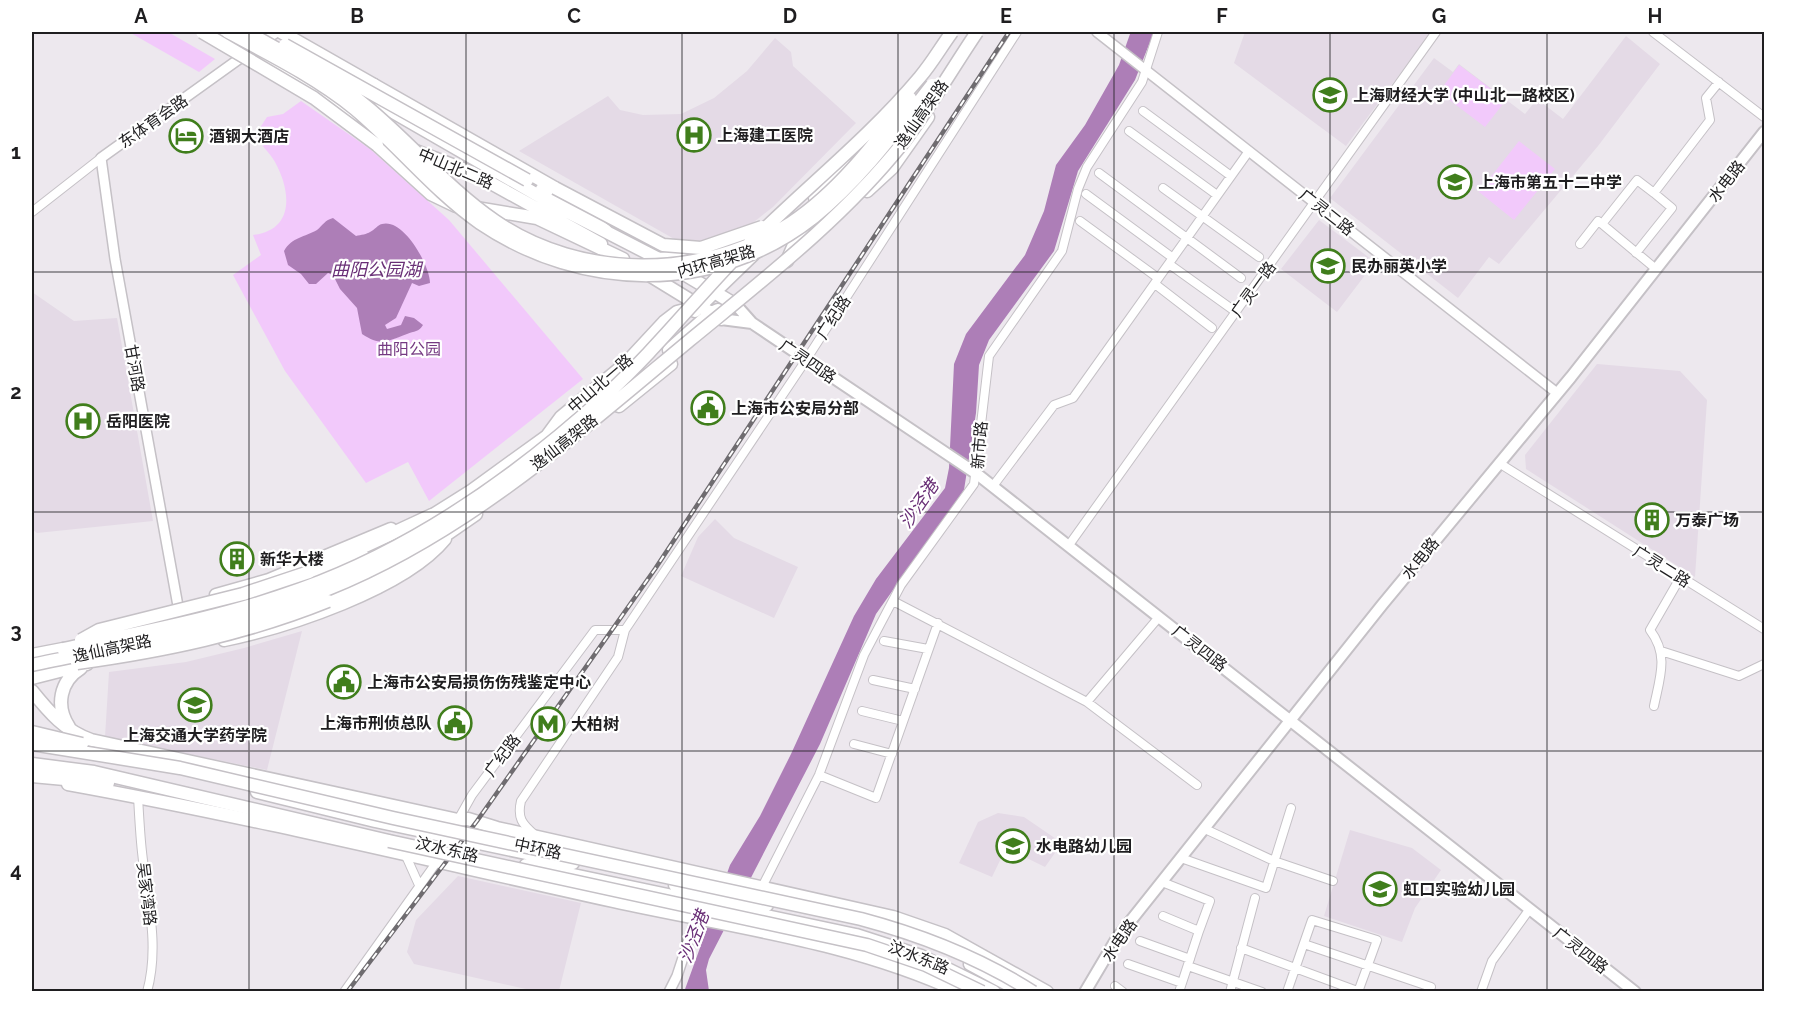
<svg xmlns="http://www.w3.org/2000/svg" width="1796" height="1023" viewBox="0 0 1796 1023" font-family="Raleway,'Noto Sans SC',sans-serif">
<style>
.built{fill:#e4dae6}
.green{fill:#f2c9fb}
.water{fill:#ad7eb7}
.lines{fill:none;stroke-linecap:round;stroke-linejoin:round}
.minor-casing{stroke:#c5c1c6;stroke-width:10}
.tertiary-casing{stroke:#c5c1c6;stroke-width:12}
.secondary-casing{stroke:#c5c1c6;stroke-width:14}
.primary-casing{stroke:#c5c1c6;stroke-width:15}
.trunk-casing{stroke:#c5c1c6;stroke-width:15}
.minor{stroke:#fff;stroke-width:8}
.tertiary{stroke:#fff;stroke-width:9}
.secondary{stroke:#fff;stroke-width:10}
.primary{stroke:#fff;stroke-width:12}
.trunk{stroke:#fff;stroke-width:12}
.rail-casing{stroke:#6f6c70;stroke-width:4.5}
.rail{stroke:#fff;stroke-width:2;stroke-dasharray:7;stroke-linecap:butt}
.trunk-bridge-casing{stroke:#c5c1c6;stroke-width:15;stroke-linecap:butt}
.trunk-bridge{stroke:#fff;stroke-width:12}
.grid{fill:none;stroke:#1f1e20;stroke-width:1.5;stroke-opacity:0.55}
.labels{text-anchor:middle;stroke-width:4.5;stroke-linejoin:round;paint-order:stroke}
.poi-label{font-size:16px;font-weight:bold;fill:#1f1e20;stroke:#fff;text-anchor:start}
.street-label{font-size:16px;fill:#1f1e20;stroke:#fff}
.park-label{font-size:16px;fill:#753a82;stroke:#fff}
.water-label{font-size:18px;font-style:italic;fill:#692f76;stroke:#fff}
.neatline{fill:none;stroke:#1f1e20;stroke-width:2}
.grid-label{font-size:20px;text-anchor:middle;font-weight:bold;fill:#1f1e20}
</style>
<rect width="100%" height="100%" fill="#ede8ee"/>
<path class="built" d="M1245 32H1431L1346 146 1234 63Z
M1626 36 1660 64 1598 146 1499 264 1489 257 1458 298 1330 198 1434 58 1453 72 1459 64 1525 114 1537 99 1563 119Z
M775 38 791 52 793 66 856 123 773 207 750 225 708 243 683 244 519 151 608 96 620 110 643 115 681 114 714 98 747 71Z
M1319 220 1375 262 1337 312 1281 269Z
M32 292 74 321 117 318 153 521 37 533 32 529Z
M1597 364 1680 371 1707 400 1695 577 1526 469 1525 455Z
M715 519 734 538 798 567 774 618 681 576 698 537Z
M302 631 267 770 105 737 109 672 186 662 244 648Z
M998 813 1024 817 1062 843 1045 867 1006 848 992 877 959 863 978 822Z
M1350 830 1412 848 1441 870 1415 908 1402 942 1324 916Z
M458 876 581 903 559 991H535L414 964 407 952 416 920Z"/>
<path class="green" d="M129 32H168L215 59 199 72Z
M1459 65 1506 100 1485 127 1439 92Z
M301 101 370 149 449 220 583 379 429 501 408 462 366 483 285 371 233 275 261 255 253 235C295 230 291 191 275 162 269 151 260 146 256 134L267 117 283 114Z
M1519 141 1555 169 1514 220 1479 192Z"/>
<path class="water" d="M1126 32H1154L1135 80 1078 171 1054 251 989 340 979 365 976 413 964 490 876 614 820 744 709 959 706 970 709 991 684 992 730 865 760 816 791 754 854 616 876 579 945 488 949 468 954 364 966 334 1025 255 1044 211 1056 165 1085 125 1119 65 1130 34Z
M333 218 356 236C361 235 367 234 370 232 375 230 377 225 382 224 404 218 430 266 430 283L419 286 412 283 396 318 385 325 387 329 401 325 405 316 414 318 423 325C419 332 414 331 407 334 387 341 382 347 362 334L357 308 340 289 333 275 328 273 316 284H309L301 274 288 265 284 251C292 237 305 237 317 230 323 225 325 220 333 218Z"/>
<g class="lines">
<g class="minor-casing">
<path id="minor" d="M1653 32 1764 117
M1143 111 1231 176
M1129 131 1217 195
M1099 173 1241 278
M1163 188 1259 257
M1086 194 1173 258
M32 212 101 158
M1080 221 1158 278
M1602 224 1656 269
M1580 244 1598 221 1602 224 1637 180 1654 193 1710 120 1706 98 1719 82
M1636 253 1672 208 1654 193
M1169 264 1236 312
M1155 284 1212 328
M1499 463 1764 629
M993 486 1054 405 1073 398 1249 151
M1069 545 1436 32
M893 601 1087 702 1197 785
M884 641 928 649
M1661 651 1739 676 1764 664
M873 680 915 689
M1087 702 1159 617
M1654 706C1660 677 1669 655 1650 630L1680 578
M862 711 903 721
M854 744 892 754
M819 775 876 798 938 623
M138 796C139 815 140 834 142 852 147 899 160 945 147 992
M458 820 472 795 595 630H625
M1205 829 1274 861 1333 881
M535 835C522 824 517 818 521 801L618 657 625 630 806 360 1017 32
M406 856 419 885
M1181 858 1266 888 1291 808
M1162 882 1210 901 1199 931
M760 891 819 775 864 655 901 585 974 484 989 356 1062 251 1078 189 1087 167 1142 82 1158 32
M1163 916 1199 931 1179 992
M1140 941 1190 959
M1304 944 1431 987
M1241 948 1360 992
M1128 964 1182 983
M1188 966 1262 992
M1115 986 1123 992
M344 992 436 863 452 834
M1230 992 1255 898
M1287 992 1312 920 1377 940 1358 992
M1481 992 1492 961 1529 910"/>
</g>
<g class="tertiary-casing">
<path id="tertiary" d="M1097 32 1557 393
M259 44 277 32
M180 617 115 259 101 158 246 54
M669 992 677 976 698 912"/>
</g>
<g class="secondary-casing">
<path id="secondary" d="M736 305 752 323 977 474 1635 992
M721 319 752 323
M1085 992 1117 938 1382 605 1571 377 1764 132"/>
</g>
<g class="primary-casing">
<path id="primary" d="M212 32 330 98 364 124
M281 32 374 85
M374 101 560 208 659 259 736 305
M413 150 471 172 601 244
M815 198 872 135
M659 259 701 254
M787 261 797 238 826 214
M646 273 721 319
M695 311 758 250
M669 350 711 313 718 310
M619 406 671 364
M425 520 471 491 547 436 561 417 625 364 664 322 677 312 700 306
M434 543 476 514
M294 586 364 557
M216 595 269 580 391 529
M114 632 196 614
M224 640C287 627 404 589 445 539
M32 678 87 664
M32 691C49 712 65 731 91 740L458 820 468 819 497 828 893 917 945 935 1047 992
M69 727C55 706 60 681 81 668
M68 784C251 817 432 861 613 901 730 927 851 941 960 992
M257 792 375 821 573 863
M526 865 856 935 921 956 994 992
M675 885 767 905
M970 964 1022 992"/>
</g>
<g class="trunk-casing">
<path id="trunk" d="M374 85 555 188
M377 145 431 194 456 206
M542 189 572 205 606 231
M867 191 892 168 928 117
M476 208 537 218 623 259
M309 572 432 515
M328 601 395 570 443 539
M32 655 63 649
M32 764 94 772 389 841
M32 776 108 783"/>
</g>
<use href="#minor" class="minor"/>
<use href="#tertiary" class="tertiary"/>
<use href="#secondary" class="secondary"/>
<use href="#primary" class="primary"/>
<use href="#trunk" class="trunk"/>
<g class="rail-casing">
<path id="rail" d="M347 992 477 821 655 569 1009 32"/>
</g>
<use href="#rail" class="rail"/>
<g class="trunk-bridge-casing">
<path id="trunk-bridge" d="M202 32 314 98 377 145
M228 32C271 55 317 78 355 109 398 145 434 191 480 223 582 292 715 295 814 217 860 180 896 131 932 85
M247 32C287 55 330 76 366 106 411 143 447 188 495 221 581 280 703 280 791 223 838 192 876 142 910 98
M285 45 527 180
M555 188 663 245 701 248 762 227
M81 640 99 630 243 594 309 572
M63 649C143 632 224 617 301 589 415 548 517 476 606 395 657 349 699 294 748 245 805 188 868 139 920 77 932 63 941 47 952 32
M77 663C164 651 246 634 328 601
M32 665C131 644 233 627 328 589 465 534 578 433 690 340 764 279 842 219 902 144 929 109 952 69 977 32
M32 732 82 744
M32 744 180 768 393 818 861 919C921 935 980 958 1033 992
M389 841 867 945 926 965 982 992"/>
</g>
<use href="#trunk-bridge" class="trunk-bridge"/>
</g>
<path class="grid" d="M249 32V992M466 32V992M682 32V992M898 32V992M1114 32V992M1330 32V992M1547 32V992M32 272H1764M32 512H1764M32 751H1764"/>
<defs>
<g id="university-ring" transform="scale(1.725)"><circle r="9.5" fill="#fff" stroke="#407e1c" stroke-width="1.5"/><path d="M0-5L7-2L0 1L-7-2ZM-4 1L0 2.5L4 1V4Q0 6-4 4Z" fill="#407e1c"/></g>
<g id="hospital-ring" transform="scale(1.725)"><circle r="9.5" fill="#fff" stroke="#407e1c" stroke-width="1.5"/><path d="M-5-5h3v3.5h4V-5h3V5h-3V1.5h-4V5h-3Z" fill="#407e1c"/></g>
<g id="hotel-ring" transform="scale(1.725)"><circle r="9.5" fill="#fff" stroke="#407e1c" stroke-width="1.5"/><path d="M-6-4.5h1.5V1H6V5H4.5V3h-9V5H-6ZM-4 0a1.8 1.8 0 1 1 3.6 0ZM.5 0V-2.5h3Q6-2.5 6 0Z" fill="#407e1c"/></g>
<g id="school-ring" transform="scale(1.725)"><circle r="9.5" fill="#fff" stroke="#407e1c" stroke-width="1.5"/><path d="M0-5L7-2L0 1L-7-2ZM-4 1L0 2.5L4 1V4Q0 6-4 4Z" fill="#407e1c"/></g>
<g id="civic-ring" transform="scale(1.725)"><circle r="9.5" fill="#fff" stroke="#407e1c" stroke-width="1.5"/><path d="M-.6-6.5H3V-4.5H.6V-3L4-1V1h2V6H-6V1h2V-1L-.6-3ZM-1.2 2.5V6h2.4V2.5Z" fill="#407e1c"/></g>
<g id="building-ring" transform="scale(1.725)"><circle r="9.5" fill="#fff" stroke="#407e1c" stroke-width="1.5"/><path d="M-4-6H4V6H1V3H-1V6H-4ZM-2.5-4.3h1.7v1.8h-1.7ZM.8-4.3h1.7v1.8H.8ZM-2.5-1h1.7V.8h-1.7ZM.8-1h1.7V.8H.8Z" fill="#407e1c"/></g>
<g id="metro-ring" transform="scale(1.725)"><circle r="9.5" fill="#fff" stroke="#407e1c" stroke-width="1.5"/><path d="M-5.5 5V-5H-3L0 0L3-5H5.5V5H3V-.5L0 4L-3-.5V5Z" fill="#407e1c"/></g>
</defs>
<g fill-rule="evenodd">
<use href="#university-ring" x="1330" y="95"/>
<use href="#hospital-ring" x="694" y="135"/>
<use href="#hotel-ring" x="186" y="136"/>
<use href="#school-ring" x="1455" y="182"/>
<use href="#school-ring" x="1328" y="266"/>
<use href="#civic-ring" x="708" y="408"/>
<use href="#hospital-ring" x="83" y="421"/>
<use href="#building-ring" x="1652" y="520"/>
<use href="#building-ring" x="237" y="559"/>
<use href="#civic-ring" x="344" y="682"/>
<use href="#school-ring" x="195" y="705"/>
<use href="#civic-ring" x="455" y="723"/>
<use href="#metro-ring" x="548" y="724"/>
<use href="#school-ring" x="1013" y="846"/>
<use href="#school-ring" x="1380" y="889"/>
</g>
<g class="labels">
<g class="poi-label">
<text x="1353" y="101">上海财经大学 (中山北一路校区)</text>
<text x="717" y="141">上海建工医院</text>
<text x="209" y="142">酒钢大酒店</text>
<text x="1478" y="188">上海市第五十二中学</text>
<text x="1351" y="272">民办丽英小学</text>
<text x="731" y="414">上海市公安局分部</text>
<text x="106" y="427">岳阳医院</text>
<text x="1675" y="526">万泰广场</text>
<text x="260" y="565">新华大楼</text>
<text x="367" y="688">上海市公安局损伤伤残鉴定中心</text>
<text x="432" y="729" text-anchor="end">上海市刑侦总队</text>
<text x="571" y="730">大柏树</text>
<text x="195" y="741" text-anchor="middle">上海交通大学药学院</text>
<text x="1036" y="852">水电路幼儿园</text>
<text x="1403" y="895">虹口实验幼儿园</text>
</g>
<g class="street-label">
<text transform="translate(921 114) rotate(-55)" y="6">逸仙高架路</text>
<text transform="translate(153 121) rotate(-35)" y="6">东体育会路</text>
<text transform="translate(456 168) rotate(23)" y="6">中山北二路</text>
<text transform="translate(1726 181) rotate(-52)" y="6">水电路</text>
<text transform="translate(1327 212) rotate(38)" y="6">广灵二路</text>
<text transform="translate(716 261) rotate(-16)" y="6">内环高架路</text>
<text transform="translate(1253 289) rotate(-54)" y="6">广灵一路</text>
<text transform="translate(833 317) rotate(-57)" y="6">广纪路</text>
<text transform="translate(808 361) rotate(34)" y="6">广灵四路</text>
<text transform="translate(135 368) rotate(80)" y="6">甘河路</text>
<text transform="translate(600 383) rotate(-41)" y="6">中山北一路</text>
<text transform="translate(564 442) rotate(-38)" y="6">逸仙高架路</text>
<text transform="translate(979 445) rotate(-85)" y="6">新市路</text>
<text transform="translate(1420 558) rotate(-51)" y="6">水电路</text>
<text transform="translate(1662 566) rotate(32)" y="6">广灵二路</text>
<text transform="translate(112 648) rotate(-12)" y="6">逸仙高架路</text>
<text transform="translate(1200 648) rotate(38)" y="6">广灵四路</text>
<text transform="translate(502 755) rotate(-53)" y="6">广纪路</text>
<text transform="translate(538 848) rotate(12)" y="6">中环路</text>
<text transform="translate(447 849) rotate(13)" y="6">汶水东路</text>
<text transform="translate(147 894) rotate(83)" y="6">吴家湾路</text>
<text transform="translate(1119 940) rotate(-55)" y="6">水电路</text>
<text transform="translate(1581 950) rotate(38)" y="6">广灵四路</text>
<text transform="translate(919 957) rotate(22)" y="6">汶水东路</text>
</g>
<g class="park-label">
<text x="409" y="355">曲阳公园</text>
</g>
<g class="water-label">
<text x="376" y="276">曲阳公园湖</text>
<text transform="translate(919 504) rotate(-55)" y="6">沙泾港</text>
<text transform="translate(694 937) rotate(-69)" y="6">沙泾港</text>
</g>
</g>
<rect width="1796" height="1023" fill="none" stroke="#ffffff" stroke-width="66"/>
<rect x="33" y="33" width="1730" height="957" class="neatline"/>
<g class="grid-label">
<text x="141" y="23">A</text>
<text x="357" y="23">B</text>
<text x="574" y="23">C</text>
<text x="790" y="23">D</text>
<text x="1006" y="23">E</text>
<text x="1222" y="23">F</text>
<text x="1439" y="23">G</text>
<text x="1655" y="23">H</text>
<text x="16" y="159">1</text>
<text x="16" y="399">2</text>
<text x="16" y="638">3</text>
<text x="16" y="877">4</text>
</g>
</svg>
